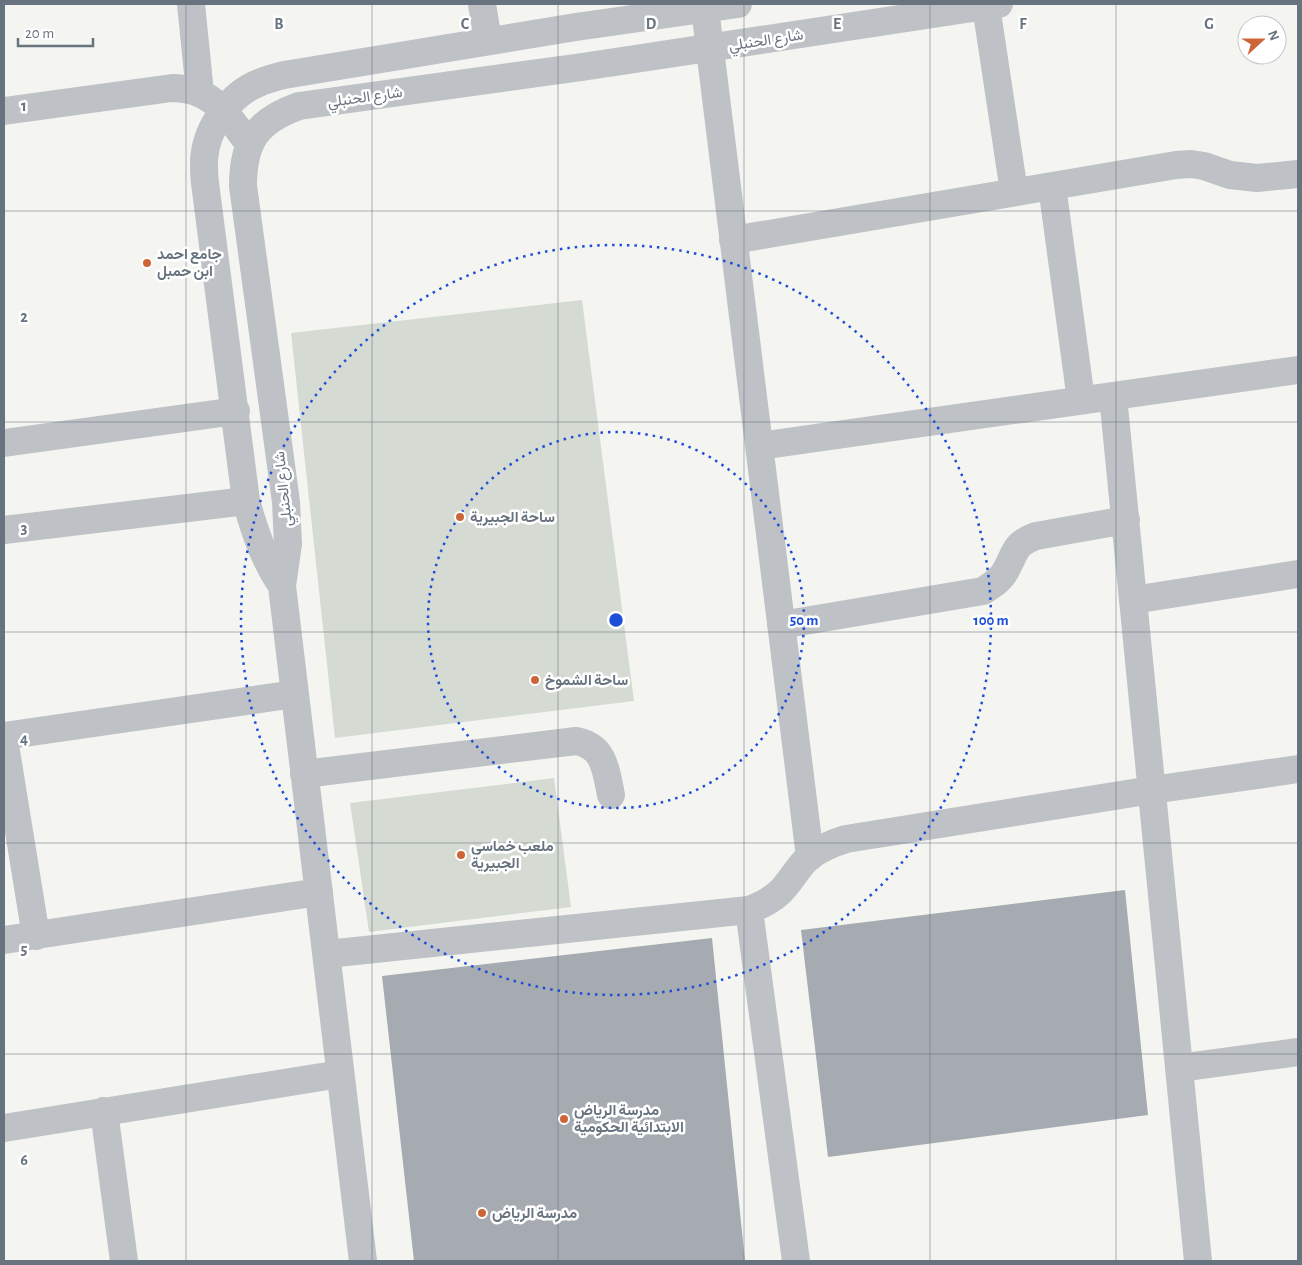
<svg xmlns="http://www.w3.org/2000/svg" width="1302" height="1265" viewBox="0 0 1302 1265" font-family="'Alegreya Sans',Vazirmatn,sans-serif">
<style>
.green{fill:#d5dbd3}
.building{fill:#a5abb1}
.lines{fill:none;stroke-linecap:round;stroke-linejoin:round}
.minor{stroke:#bec1c5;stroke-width:28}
.grid{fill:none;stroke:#67737f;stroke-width:1;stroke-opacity:0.55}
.ring{fill:none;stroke:#1d4ed8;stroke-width:2.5;stroke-dasharray:2.5 5}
.poi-dot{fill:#ce6538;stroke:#fff;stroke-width:2}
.labels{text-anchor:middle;stroke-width:5;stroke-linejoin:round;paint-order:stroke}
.street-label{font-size:15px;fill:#67737f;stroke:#fff}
.poi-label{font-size:15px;font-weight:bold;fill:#67737f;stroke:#fff;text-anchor:start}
.grid-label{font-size:16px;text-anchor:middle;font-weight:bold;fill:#67737f;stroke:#fff;stroke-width:5;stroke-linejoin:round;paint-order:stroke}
.centre{fill:#1d4ed8;stroke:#fff;stroke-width:2.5}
.ring-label{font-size:15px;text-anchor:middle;font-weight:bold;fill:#1d4ed8;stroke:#fff;stroke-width:5;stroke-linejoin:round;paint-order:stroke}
</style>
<rect width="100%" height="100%" fill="#f4f5f1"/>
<path class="green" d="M582 300 634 701 335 738 291 333Z
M554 778 571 907 369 932 350 803Z"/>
<path class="building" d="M1125 890 1148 1115 828 1157 801 930Z
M712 938 745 1261H414L382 976Z"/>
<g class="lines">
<path class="minor" d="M191 4 200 93
M482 4 488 41
M986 6 1014 192
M705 9 810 857
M4 111 172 88C213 88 227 115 249 144
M1052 186 1081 400
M733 240 1176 165 1191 164 1204 166 1230 175 1257 178 1298 174
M1113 396 1198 1261
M4 443 236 411
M759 446 1298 370
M4 530 246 501
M282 586C264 560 255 532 246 501L205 183C204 176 204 168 204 160 206 127 231 93 261 82 268 79 276 77 284 75L576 27 738 4
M1133 600 1298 574
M781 625 983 591C992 585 1001 580 1006 570 1016 552 1014 544 1036 536L1126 520
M4 736 295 694
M4 739 36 936
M304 774 576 741C605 746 606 771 611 795
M749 910 796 1261
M4 940 319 892
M327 954 749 910C760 906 770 901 779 893 791 882 798 866 810 856 821 848 833 843 846 839L1152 790 1298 769
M1179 1068 1298 1052
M104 1111 124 1261
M4 1128 340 1074
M363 1261 282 586 288 544 286 502 243 186C243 141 257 121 299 106L582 67 999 4"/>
</g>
<path class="grid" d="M186 4V1261M372 4V1261M558 4V1261M744 4V1261M930 4V1261M1116 4V1261M4 211H1298M4 422H1298M4 632H1298M4 843H1298M4 1054H1298"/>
<g class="ring">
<circle cx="616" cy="620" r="188"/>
<circle cx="616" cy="620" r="375"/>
</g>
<g class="poi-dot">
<circle cx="147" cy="263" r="5"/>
<circle cx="460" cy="517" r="5"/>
<circle cx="535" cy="680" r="5"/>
<circle cx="461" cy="855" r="5"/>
<circle cx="564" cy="1119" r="5"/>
<circle cx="482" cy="1213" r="5"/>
</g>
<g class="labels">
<g class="street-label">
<text transform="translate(766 40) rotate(-9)" y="5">شارع الحنبلي</text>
<text transform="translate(365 97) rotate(-8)" y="5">شارع الحنبلي</text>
<text transform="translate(283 489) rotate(-96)" y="5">شارع الحنبلي</text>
</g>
<g class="poi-label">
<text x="157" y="259">جامع احمد<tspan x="157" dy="17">ابن حمبل</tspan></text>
<text x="470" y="522">ساحة الجبيرية</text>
<text x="545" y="685">ساحة الشموخ</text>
<text x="471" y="851">ملعب خماسي<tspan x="471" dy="17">الجبيرية</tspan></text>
<text x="574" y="1115">مدرسة الرياض<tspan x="574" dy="17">الابتدائية الحكومية</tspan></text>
<text x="492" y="1218">مدرسة الرياض</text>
</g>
</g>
<g class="grid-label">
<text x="279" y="29">B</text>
<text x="465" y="29">C</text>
<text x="651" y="29">D</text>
<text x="837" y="29">E</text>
<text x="1023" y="29">F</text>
<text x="1209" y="29">G</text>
<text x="24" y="111">1</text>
<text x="24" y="322">2</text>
<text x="24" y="533">3</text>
<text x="24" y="744">4</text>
<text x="24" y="954">5</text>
<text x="24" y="1165">6</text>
</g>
<circle cx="616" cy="620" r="8" class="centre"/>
<g class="ring-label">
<text x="804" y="625">50 m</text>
<text x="991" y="625">100 m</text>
</g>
<rect width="1302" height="1265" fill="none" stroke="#67737f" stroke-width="10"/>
<g transform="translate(1262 40) rotate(69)"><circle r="24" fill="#ffffff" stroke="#c2c7cc"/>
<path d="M0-4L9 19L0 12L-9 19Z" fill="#ce6538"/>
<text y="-8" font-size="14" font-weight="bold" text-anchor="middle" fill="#67737f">N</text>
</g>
<path d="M18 38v8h75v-8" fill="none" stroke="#67737f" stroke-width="2.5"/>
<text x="25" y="38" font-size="15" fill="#67737f" stroke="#ffffff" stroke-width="4" paint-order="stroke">20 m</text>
</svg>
